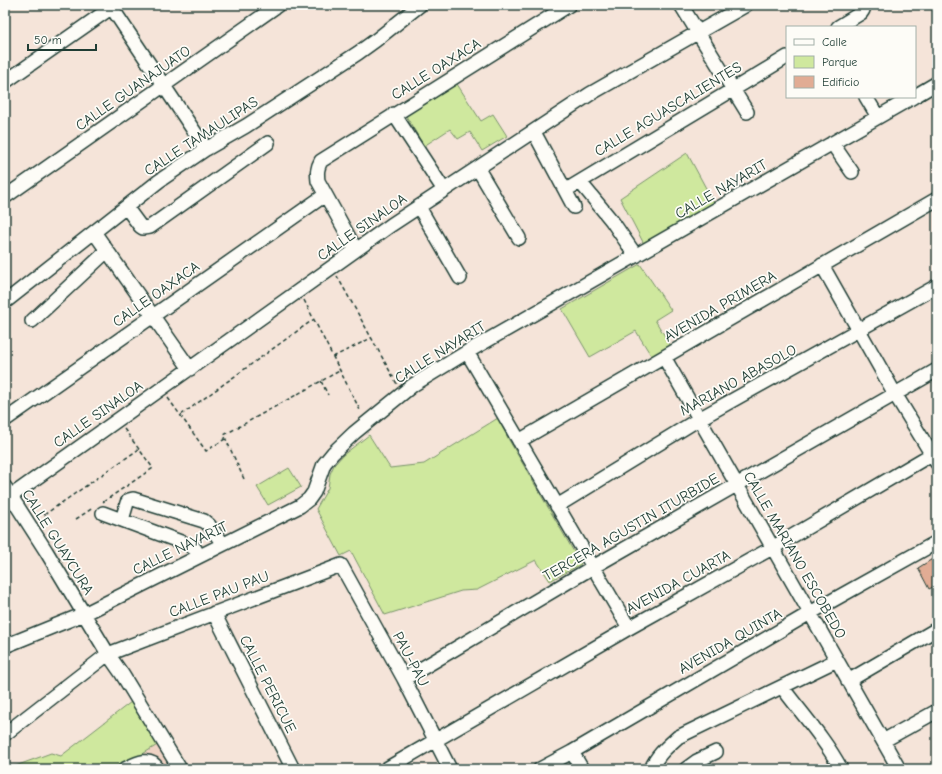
<svg xmlns="http://www.w3.org/2000/svg" width="942" height="774" viewBox="0 0 942 774" font-family="'Comic Neue',sans-serif">
<style>
.built{fill:#efd3c4}
.green{fill:#cfe89e;stroke:#779269}
.building{fill:#e1ac94;stroke:#1f3d34}
.lines{fill:none;stroke-linecap:round;stroke-linejoin:round}
.minor-casing{stroke:#1f3d34;stroke-width:16}
.path{stroke:#1f3d34;stroke-width:1.5;stroke-dasharray:4 3;stroke-linecap:butt}
.minor{stroke:#fdfcf7;stroke-width:13}
.labels{text-anchor:middle;stroke-width:3.5;stroke-linejoin:round;paint-order:stroke}
.street-label{font-size:15px;fill:#1f3d34;stroke:#fdfcf7}
</style>
<rect width="100%" height="100%" fill="#f5e4d9"/>
<filter id="ink" filterUnits="userSpaceOnUse"><feTurbulence type="fractalNoise" baseFrequency=".025" numOctaves="2"/><feDisplacementMap in="SourceGraphic" scale="8" xChannelSelector="R" yChannelSelector="G"/><feConvolveMatrix kernelMatrix="1 2 1 2 8 2 1 2 1" color-interpolation-filters="sRGB"/></filter>
<g filter="url(#ink)">
<path class="built" d="M159 744 175 769H118Z"/>
<path class="green" d="M457 84 481 121 493 114 507 136 482 151 470 132 458 139 450 129 424 146 406 116Z
M687 153 714 203 644 244 620 198Z
M640 264 671 310 655 320 671 346 652 357 636 331 590 357 562 309Z
M498 418 509 440 581 564 550 581 536 560 477 590 461 591 385 615 351 551 341 556 316 509 328 488 330 474 334 465 343 455 369 435 390 468 424 464Z
M289 468 301 487 268 505 257 487Z
M131 702 159 744 118 769H10V768L51 753 61 756Z"/>
<path class="building" d="M937 556V585L929 589 918 568Z"/>
<g class="lines">
<g class="minor-casing">
<path id="minor" d="M681 5 747 112
M112 8 206 149
M838 27 861 13 863 10 861 5
M5 82 115 5
M915 96 937 83
M866 97 878 117
M394 114 444 190
M534 132 574 207
M832 143 852 172
M478 169 519 238
M580 182 612 221 636 256
M566 190 787 57
M5 197 278 5
M126 207 140 226 143 228 150 227 268 143
M419 207 460 278
M94 232 190 369
M356 250 318 181C317 173 317 168 321 161L569 5
M822 265 895 394 937 463
M5 302 159 181 206 149 246 126 358 53 376 40 420 5
M32 321 107 251
M467 352 629 628
M664 357 899 769
M5 420 325 195
M519 441 937 199
M5 487 46 551 108 654 122 674 180 769
M11 496 391 225 590 94 746 5
M557 506 699 419 937 286
M103 513 189 545 195 549 199 556
M122 520 127 503 129 500 133 499 204 521 209 525 223 544
M214 613 293 769
M5 646 84 614 300 506 309 499 314 492 324 464 333 453 354 433 413 385 467 352 913 97
M404 679 593 567 937 370
M848 681 937 629
M782 687C802 714 825 739 841 769
M5 734 108 654 341 565 404 679 450 769
M883 741 937 711
M572 752 582 769
M125 769C137 763 150 756 158 769
M386 769 629 628 772 548 937 451
M540 769 572 752 810 613 937 542
M651 769C657 755 667 747 678 737L837 660
M686 769 697 761 716 752"/>
</g>
<path class="path" d="M337 276 397 384
M304 300 361 412
M333 357 371 338
M321 381 328 395
M168 398 206 451 225 439
M181 415 314 319
M244 479 224 435 341 370
M103 502 153 468 124 429
M44 515 139 449
M76 519 93 508"/>
<use href="#minor" class="minor"/>
</g>
</g>
<g class="labels">
<g class="street-label">
<text transform="translate(436 69) rotate(-32)" y="5">CALLE OAXACA</text>
<text transform="translate(133 88) rotate(-35)" y="5">CALLE GUANAJUATO</text>
<text transform="translate(668 109) rotate(-31)" y="5">CALLE AGUASCALIENTES</text>
<text transform="translate(201 136) rotate(-33)" y="5">CALLE TAMAULIPAS</text>
<text transform="translate(721 189) rotate(-30)" y="5">CALLE NAYARIT</text>
<text transform="translate(362 227) rotate(-35)" y="5">CALLE SINALOA</text>
<text transform="translate(156 294) rotate(-35)" y="5">CALLE OAXACA</text>
<text transform="translate(720 306) rotate(-30)" y="5">AVENIDA PRIMERA</text>
<text transform="translate(440 352) rotate(-32)" y="5">CALLE NAYARIT</text>
<text transform="translate(738 380) rotate(-29)" y="5">MARIANO ABASOLO</text>
<text transform="translate(98 414) rotate(-35)" y="5">CALLE SINALOA</text>
<text transform="translate(631 527) rotate(-30)" y="5">TERCERA AGUSTIN ITURBIDE</text>
<text transform="translate(58 542) rotate(58)" y="5">CALLE GUAYCURA</text>
<text transform="translate(180 548) rotate(-26)" y="5">CALLE NAYARIT</text>
<text transform="translate(795 555) rotate(60)" y="5">CALLE MARIANO ESCOBEDO</text>
<text transform="translate(678 582) rotate(-29)" y="5">AVENIDA CUARTA</text>
<text transform="translate(219 594) rotate(-21)" y="5">CALLE PAU PAU</text>
<text transform="translate(730 641) rotate(-30)" y="5">AVENIDA QUINTA</text>
<text transform="translate(411 659) rotate(62)" y="5">PAU-PAU</text>
<text transform="translate(268 684) rotate(63)" y="5">CALLE PERICUE</text>
</g>
</g>
<rect width="942" height="774" fill="none" stroke="#fdfcf7" stroke-width="20"/>
<rect x="10" y="10" width="922" height="754" fill="none" stroke="#1f3d34" stroke-width="1.5" filter="url(#ink)"/>
<rect x="786" y="26" width="130" height="72" fill="#fdfcf7" stroke="#a4b0a9"/>
<rect x="794" y="39" width="20" height="6" fill="#fdfcf7" stroke="#a4b0a9"/>
<text x="822" y="46" font-size="12" fill="#1f3d34">Calle</text>
<rect x="794" y="56" width="20" height="12" fill="#cfe89e" stroke="#a4b0a9"/>
<text x="822" y="66" font-size="12" fill="#1f3d34">Parque</text>
<rect x="794" y="76" width="20" height="12" fill="#e1ac94" stroke="#a4b0a9"/>
<text x="822" y="86" font-size="12" fill="#1f3d34">Edificio</text>
<path d="M28 44v6h68v-6" fill="none" stroke="#1f3d34" stroke-width="2"/>
<text x="34" y="44" font-size="12" fill="#1f3d34" stroke="#fdfcf7" stroke-width="3" paint-order="stroke">50 m</text>
</svg>
